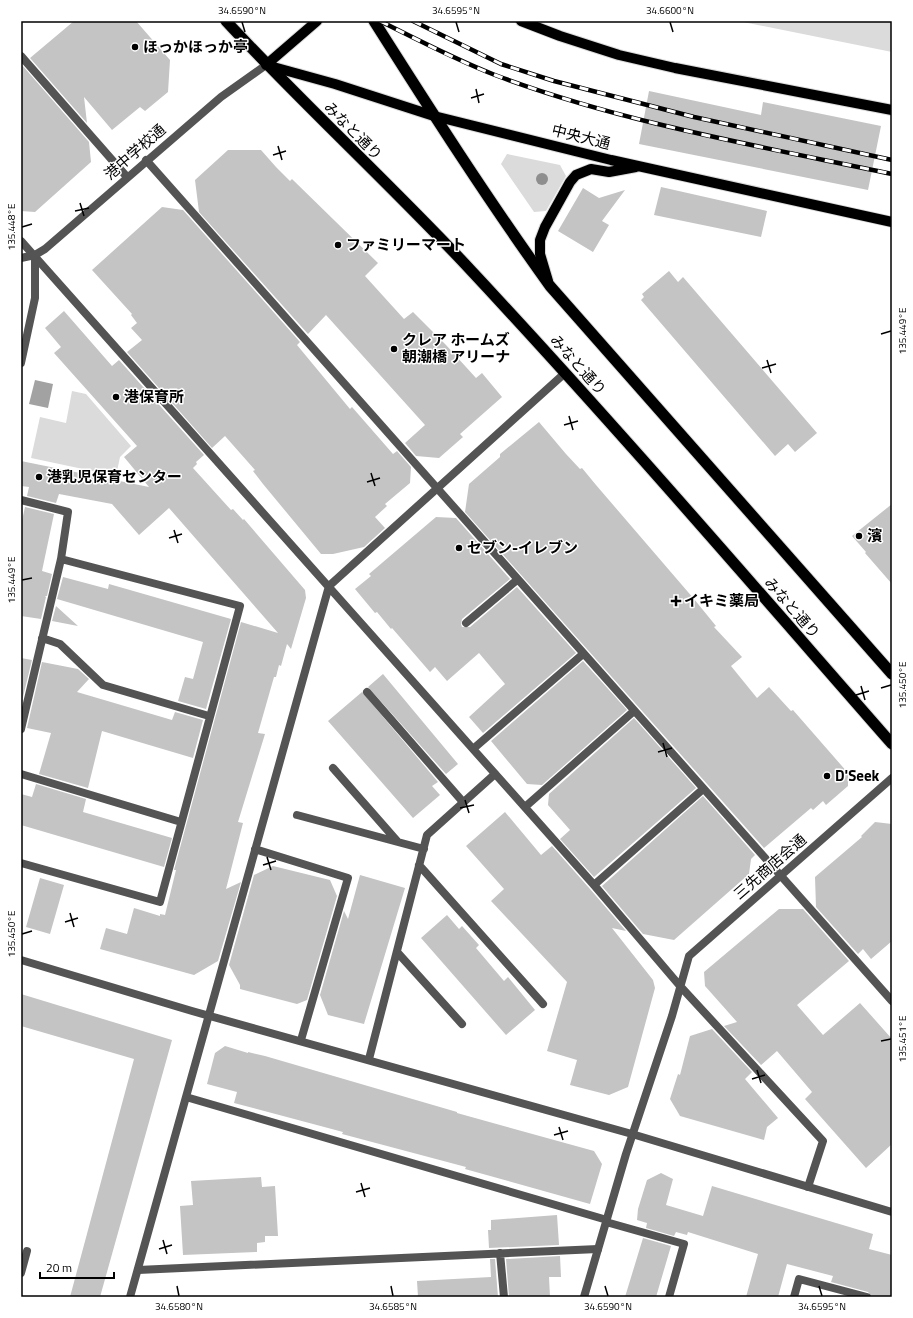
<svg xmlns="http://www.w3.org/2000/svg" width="913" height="1318" viewBox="0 0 913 1318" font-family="'Titillium Web','Noto Sans JP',sans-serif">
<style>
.green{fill:#dbdbdb}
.water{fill:#a2a2a2}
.building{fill:#c4c4c4}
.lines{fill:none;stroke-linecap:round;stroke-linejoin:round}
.primary-casing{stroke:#dbdbdb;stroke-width:12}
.trunk-casing{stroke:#dbdbdb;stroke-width:13}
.service{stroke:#545454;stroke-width:8}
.minor{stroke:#545454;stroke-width:8}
.tertiary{stroke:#545454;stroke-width:8}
.primary{stroke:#000;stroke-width:10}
.trunk{stroke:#000;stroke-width:11}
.rail-casing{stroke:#000;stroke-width:4.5}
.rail{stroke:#fff;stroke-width:3;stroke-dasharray:9;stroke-linecap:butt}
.tree{fill:#8e8e8e}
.ticks{fill:none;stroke:#000;stroke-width:1.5}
.poi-dot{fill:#000;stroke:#fff;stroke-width:1.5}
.labels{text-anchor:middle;stroke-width:3;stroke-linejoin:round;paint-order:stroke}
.poi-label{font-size:15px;font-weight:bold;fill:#000;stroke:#fff;text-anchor:start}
.street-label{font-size:15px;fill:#000;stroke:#fff}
.neatline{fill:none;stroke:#000;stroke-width:1.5}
.ticks-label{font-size:10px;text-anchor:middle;fill:#000}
</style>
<rect width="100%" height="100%" fill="#fff"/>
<path class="green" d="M738 21H892V52Z
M507 154 560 165 566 176 546 211 534 212 501 164Z
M72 391 86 394 131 446 120 457 116 476 31 458 40 417 66 423Z"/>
<path class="water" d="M35 380 53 384 48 408 29 404Z"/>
<path class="building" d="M74 21H136L170 60 168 92 145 111 140 107 112 130 84 97 87 123 30 58Z
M22 65 89 142 91 162 35 212 21 211Z
M649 91 761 115 763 102 881 126 868 190 639 144Z
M228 150H261L276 167 290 181 292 179 378 263 365 276 404 319 413 312 446 345 476 378 482 373 502 397 460 434 463 437 439 458 416 456 405 443 425 425 326 315 308 334 199 212 195 180Z
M661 187 767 211 761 237 654 215Z
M583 188 599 198 625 190 602 221 609 225 593 252 558 231Z
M162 207 183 210 300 342 297 345 350 409 352 407 393 454 397 451 411 467 410 483 385 504 387 506 375 517 385 528 364 547 333 554H321L263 484 253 471 255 470 225 436 212 448 127 352 142 340 131 328 137 323 131 315 132 314 92 270Z
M669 271 678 282 683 277 817 433 795 452 788 444 775 456 641 300 644 297 642 294Z
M64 311 112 366 119 360 204 455 196 462 197 464 193 468 231 510 233 509 243 520 244 519 305 590 306 598 291 649 287 644 281 666 279 665 276 677H274L258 733 265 734 238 822 243 823 226 889 241 882 218 961 194 975 100 949 106 928 127 934 134 908 160 916V914L165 915 176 870H174L241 622 278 633 169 508 139 535 112 504 59 494 56 503 27 496 29 487 21 486V461L149 487 124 457 137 446 54 353 61 347 45 328Z
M539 422 566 454 580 469 582 468 596 485 694 599 716 626 714 627 742 657 731 666 757 698 769 687 791 711 793 710 848 773V786L826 805 823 801 813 810 811 808 764 848 465 512 469 484 500 457V454Z
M892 504V584L865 553 866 552 852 536Z
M25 507 54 514 42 571 52 574 47 596H45L46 597 41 619 21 616V525Z
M436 517 456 518 510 579 462 619 461 624 462 627H470L517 587 576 653 483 733 469 717 505 684 479 653 447 681 435 667 430 672 392 628 391 629 377 612 375 613 355 589 371 576 369 574Z
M63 577 108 589 109 584 231 619 206 709 178 701 185 677 193 679 203 642 57 599Z
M56 606 78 626 52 621Z
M21 658 32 660 21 705Z
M583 661 627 710 542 785 527 784 491 741Z
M42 662 78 669 89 679 77 692 172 720 175 712 203 720 193 758 102 731 88 788 39 774 51 733 27 728Z
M383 674 458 764 446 774 368 687Z
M362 692 438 782 432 786 440 795 413 818 328 721Z
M634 718 696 788 594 877 560 839 570 830 548 805 549 794Z
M36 784 86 799 83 812 172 838 164 867 21 825V794L32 797Z
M703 796 755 855 751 859 749 874 674 940 643 934 602 886Z
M505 812 541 855 552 846 590 889 626 931 612 928 653 980 655 988 628 1087 609 1095 570 1085 577 1060 547 1051 567 982 491 901 504 889 466 846Z
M875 822 892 824V941L871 959 863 949 858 954 816 907 815 877 862 837 861 836Z
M273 866 330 880 337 896 307 1000 297 1004 240 989V985L229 965 254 875Z
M360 875 405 888 364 1024 328 1015 320 995 344 911 348 919Z
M40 878 64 885 50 934 26 927Z
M779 909H803L849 961 797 1005 823 1035 860 1003 892 1039V1144L866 1168 805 1099 812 1092 777 1051 761 1065 724 1026 737 1022 705 986 704 972Z
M447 915 459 929 462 926 479 945 476 948 504 981 508 977 535 1010 506 1035 421 938Z
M21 994 172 1040 100 1297H70L134 1059 21 1026Z
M712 1029 752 1072 745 1079 778 1118 767 1127 764 1140 680 1116 670 1099 678 1074 680 1075 690 1036Z
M225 1046 248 1053V1052L265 1056 457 1112V1113L594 1151 602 1164 590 1204 465 1169 466 1167 342 1134 343 1132 234 1103 237 1092 207 1084 215 1053Z
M661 1173 673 1179 666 1205 703 1216 712 1186 873 1234 869 1249 892 1255V1297H872L868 1292 831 1282 833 1276 787 1264 778 1297H746L758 1254 688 1232 687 1235 676 1232 674 1236 646 1228 647 1223 637 1220 638 1209 647 1180Z
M261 1177 262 1187 275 1186 278 1236H265V1242L257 1243V1252L183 1255 180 1206 193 1205 191 1181Z
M557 1215 559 1245 489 1248 488 1230H491V1220Z
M643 1238 671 1246 656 1297H625Z
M560 1256 561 1277H549L550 1297H509L506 1259Z
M490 1259H495L498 1297H418L417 1281 491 1277Z"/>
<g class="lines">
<g class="primary-casing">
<path id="primary" d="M521 21 560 36 619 55 675 68 892 110
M266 65 335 84 434 116 611 160 892 222
M266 65 317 21
M548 281 540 254V240L545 227 570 182 576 175 591 169 609 172 636 167"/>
</g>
<g class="trunk-casing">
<path id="trunk" d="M226 21C303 104 387 181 465 264 611 420 751 583 892 744
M374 21C431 111 488 200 550 286L892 674"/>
</g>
<path class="service" d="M333 768 397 841
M297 815 424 849
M419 865 543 1004
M397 952 462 1024
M369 1059 427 835 495 774
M500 1253 504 1297
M138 1270 598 1249
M21 1273 27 1251"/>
<path class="minor" d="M21 56 127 177
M146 160 892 1001
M21 241 594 885 680 986 823 1141 808 1187
M21 363 35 298V255
M21 500 68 512 61 559 21 729
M466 623 517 580
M42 638 60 644 103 685 209 716
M367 692 463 802
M473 749 583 654
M21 774 181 822
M525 807 634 711
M255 849 348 878 301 1040
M21 863 160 902 240 606 61 559
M594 885 702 790
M186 1097 607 1220
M606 1222 684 1244 669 1297
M130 1297 329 586 565 373
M584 1297 626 1154 672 1016 689 956 892 778
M794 1297 799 1279 867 1297"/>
<path class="tertiary" d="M21 258 35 255 45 249 221 97 266 65
M21 960 192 1011 632 1134 892 1212"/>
<use href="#primary" class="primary"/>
<use href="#trunk" class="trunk"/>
<g class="rail-casing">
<path id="rail" d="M380 21C418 40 456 60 495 75 623 123 759 146 892 174
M413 21 501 64 554 81 694 117 892 160"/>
</g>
<use href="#rail" class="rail"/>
</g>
<circle class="tree" cx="542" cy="179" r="6"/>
<path class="ticks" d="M242 22 245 32M456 22 459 32M670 22 673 32M476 89 479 103M471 98 484 94M278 146 282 160M273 155 286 151M80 203 84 216M75 211 89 208M22 227 32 224M881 334 891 331M767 360 771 373M762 368 776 364M569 416 573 430M564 425 578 421M371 473 375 486M367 482 380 478M174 530 178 543M169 538 182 534M22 580 32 578M861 686 865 700M881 688 891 685M856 695 869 691M663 743 667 757M658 752 672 748M465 800 469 813M460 808 474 805M267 857 271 870M263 865 276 861M70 913 74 927M65 922 78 918M22 934 32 931M881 1041 891 1039M757 1070 761 1083M752 1079 765 1075M559 1127 563 1140M554 1135 568 1131M361 1183 365 1197M356 1192 370 1188M163 1240 167 1254M159 1249 172 1245M177 1286 179 1296M391 1286 393 1296M605 1286 608 1296M819 1286 822 1296"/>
<g class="poi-dot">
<circle cx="135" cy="47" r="4"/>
<circle cx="338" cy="245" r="4"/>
<circle cx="394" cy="349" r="4"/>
<circle cx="116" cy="397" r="4"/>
<circle cx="39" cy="477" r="4"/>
<circle cx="859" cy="536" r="4"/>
<circle cx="459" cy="548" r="4"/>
<path d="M674 595h4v4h4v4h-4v4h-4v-4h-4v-4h4z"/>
<circle cx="827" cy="776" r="4"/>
</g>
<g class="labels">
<g class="poi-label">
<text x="143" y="52">ほっかほっか亭</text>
<text x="346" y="250">ファミリーマート</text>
<text x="402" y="345">クレア ホームズ<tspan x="402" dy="17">朝潮橋 アリーナ</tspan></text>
<text x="124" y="402">港保育所</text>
<text x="47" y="482">港乳児保育センター</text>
<text x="867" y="541">濱</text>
<text x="467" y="553">セブン-イレブン</text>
<text x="684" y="606">イキミ薬局</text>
<text x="835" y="781">D'Seek</text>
</g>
<g class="street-label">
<text transform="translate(353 131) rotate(45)" y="5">みなと通り</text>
<text transform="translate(581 137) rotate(14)" y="5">中央大通</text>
<text transform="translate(135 152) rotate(-41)" y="5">港中学校通</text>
<text transform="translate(578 365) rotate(48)" y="5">みなと通り</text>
<text transform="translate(792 608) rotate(49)" y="5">みなと通り</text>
<text transform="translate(770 867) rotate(-41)" y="5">三先商店会通</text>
</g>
</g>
<rect width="913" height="1318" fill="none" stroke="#ffffff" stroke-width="44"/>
<path d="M40 1272v6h74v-6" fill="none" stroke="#000000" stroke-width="2"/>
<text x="46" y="1272" font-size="12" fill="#000000" stroke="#ffffff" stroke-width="3" paint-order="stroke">20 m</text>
<rect x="22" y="22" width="869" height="1274" class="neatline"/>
<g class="ticks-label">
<text x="242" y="14">34.6590°N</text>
<text x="456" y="14">34.6595°N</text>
<text x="670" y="14">34.6600°N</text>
<text transform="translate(11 227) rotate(-90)" y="4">135.448°E</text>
<text transform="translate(902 331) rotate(-90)" y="4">135.449°E</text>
<text transform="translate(11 580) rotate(-90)" y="4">135.449°E</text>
<text transform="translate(902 685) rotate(-90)" y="4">135.450°E</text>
<text transform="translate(11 934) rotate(-90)" y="4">135.450°E</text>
<text transform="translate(902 1039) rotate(-90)" y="4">135.451°E</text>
<text x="179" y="1310">34.6580°N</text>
<text x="393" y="1310">34.6585°N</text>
<text x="608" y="1310">34.6590°N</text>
<text x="822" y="1310">34.6595°N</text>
</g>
</svg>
